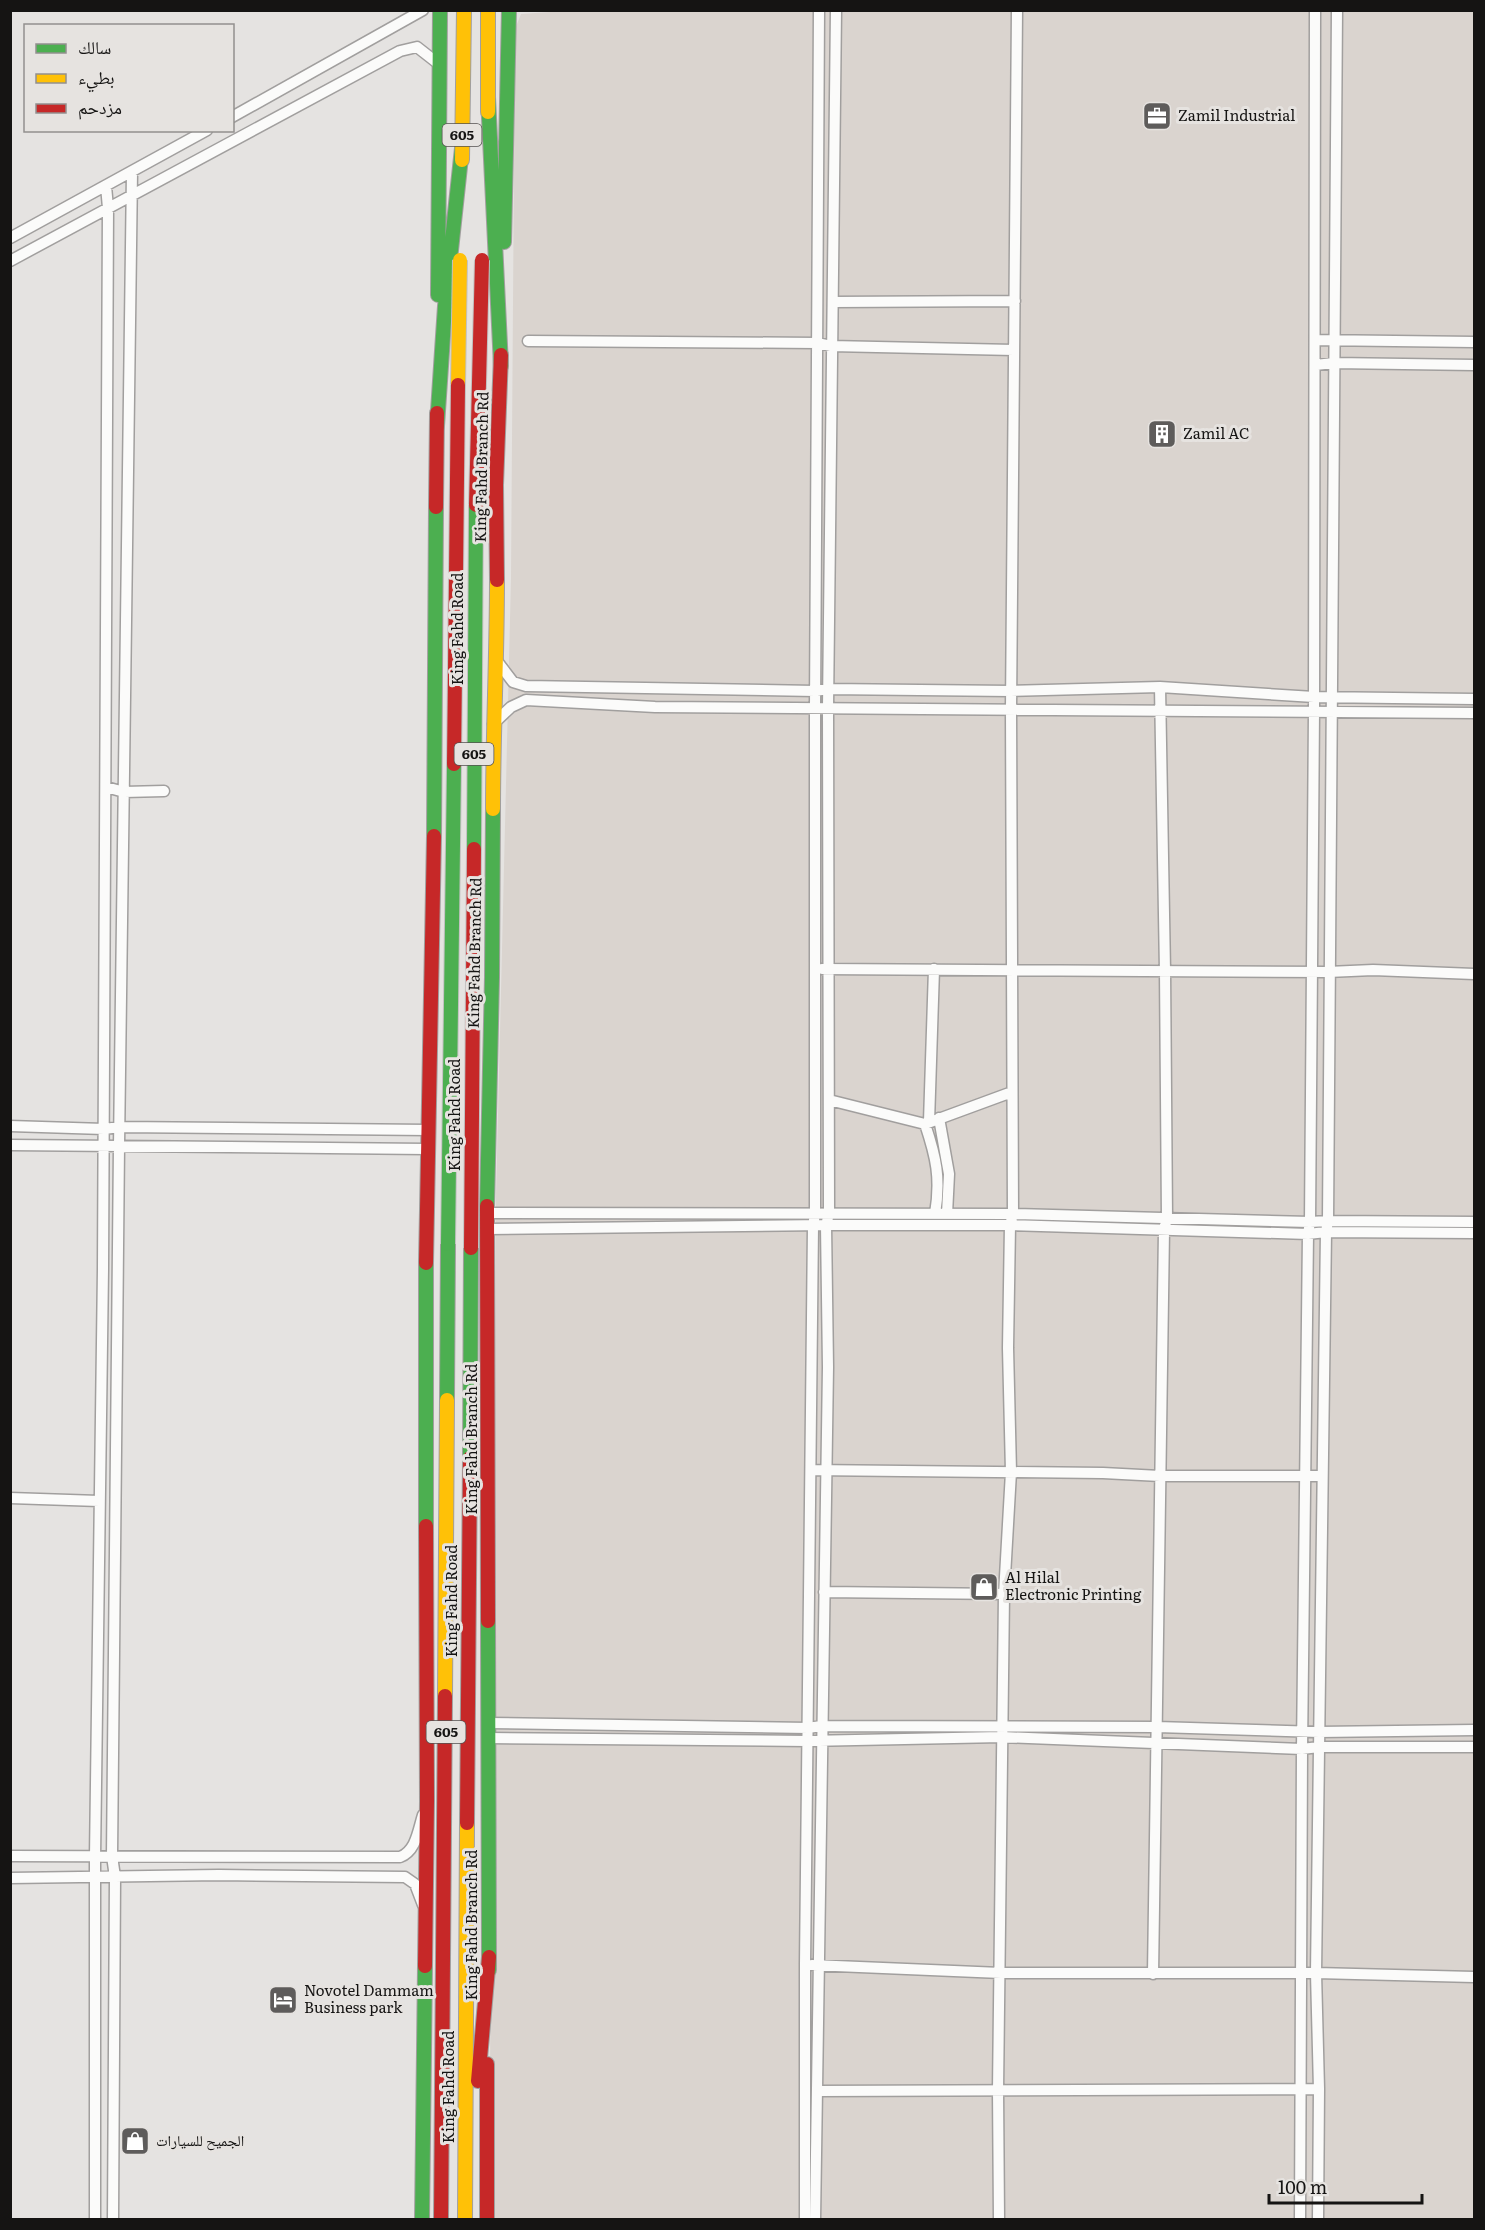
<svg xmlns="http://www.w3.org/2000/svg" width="1485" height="2230" viewBox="0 0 1485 2230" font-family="Literata,'Noto Naskh Arabic',serif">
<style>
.built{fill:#dad4cf}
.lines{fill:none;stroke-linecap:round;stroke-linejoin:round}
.street-casing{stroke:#a19f9e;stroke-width:13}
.fast-casing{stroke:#a19f9e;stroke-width:16}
.slow-casing{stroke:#a19f9e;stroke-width:16}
.jam-casing{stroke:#a19f9e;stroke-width:16}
.street{stroke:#fbfbfa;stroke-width:10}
.fast{stroke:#4caf50;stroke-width:14}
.slow{stroke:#ffc107;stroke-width:14}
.jam{stroke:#c62828;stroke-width:14}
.fast-bridge-casing{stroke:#c2c1c1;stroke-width:16;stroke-linecap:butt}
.slow-bridge-casing{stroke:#c2c1c1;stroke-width:16;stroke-linecap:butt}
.jam-bridge-casing{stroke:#c2c1c1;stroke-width:16;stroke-linecap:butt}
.fast-bridge{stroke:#4caf50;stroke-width:14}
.slow-bridge{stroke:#ffc107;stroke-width:14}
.jam-bridge{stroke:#c62828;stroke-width:14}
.labels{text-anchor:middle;stroke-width:6;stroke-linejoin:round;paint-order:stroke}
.shield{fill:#e6e3e0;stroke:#545250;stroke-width:1.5}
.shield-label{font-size:14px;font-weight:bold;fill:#151413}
.poi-label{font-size:15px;fill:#151413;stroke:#e6e3e0;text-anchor:start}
.street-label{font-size:15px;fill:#151413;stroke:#e6e3e0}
</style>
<rect width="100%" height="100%" fill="#e5e3e1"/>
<path class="built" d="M550 10 1474 11V2219L489 2220 496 1197 511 578 515 29 521 14 550 12Z"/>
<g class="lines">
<g class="street-casing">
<path id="street" d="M232 117 423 10
M10 238 207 130
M10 261 400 51 417 47 440 65
M833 302 1015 301
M1315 340 1474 342
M528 341 817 343 831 346 1014 350
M1315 365 1334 363 1474 365
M497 661 513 682 526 686 815 691 828 689 1011 691 1160 687 1314 697 1474 699
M493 724 511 707 526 700 655 707 1474 713
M106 787 124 792 164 791
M822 969 1328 972 1373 970 1474 974
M829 1100 925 1124 1012 1092
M939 1118 949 1174 947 1214
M929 1122 934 969
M925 1124C936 1157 941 1178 935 1214
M10 1126 104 1129 120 1127 429 1130
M10 1145 427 1149
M487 1213 1013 1214 1310 1222 1328 1221 1474 1222
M487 1229 826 1225H1010L1308 1234 1326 1232 1474 1233
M811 1470 1103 1473 1160 1476H1322
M10 1498 99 1501
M824 1592 1004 1594
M489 1723 808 1728 821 1726 1157 1727 1319 1732 1474 1730
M489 1738 807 1741 1002 1737 1302 1749 1319 1747H1474
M10 1856 400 1857C416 1851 418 1831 423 1815
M10 1878 219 1875 405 1877 415 1884 423 1905
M812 1965 1001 1973H1316L1474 1977
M1153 1974 1164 1230 1167 1218 1165 971 1160 687
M818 2091 1319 2089
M95 2220V1857L103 1269 108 208 106 186
M113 2220 115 1877 112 1856 119 1146 132 172
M805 2220V1964L813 1226 815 1214V708L819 10
M815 2220 828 1367 826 1225 829 1214 828 707 836 10
M999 2220 998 2090 1004 1594 1011 1472 1008 1348 1010 1225 1013 1214 1011 709 1017 10
M1300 2220 1302 1749 1308 1234 1310 1222 1314 711 1315 10
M1318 2220 1319 2089 1316 1973 1326 1232 1328 1221 1337 10"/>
</g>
<g class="fast-casing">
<path id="fast" d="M488 97 501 366
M504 242 509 10
M438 295 440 10
M437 426 445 306 462 148
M434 836 436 507
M487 1206 492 977 493 809
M426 1263V1526
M447 1400 448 1244
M470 1458 471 1248
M488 1621 489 1970
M422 2220 425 1966"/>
</g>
<g class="slow-casing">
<path id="slow" d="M488 10V112
M462 160 464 10
M493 809C493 733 497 657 497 580
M445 1696 447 1400
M465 2220 467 1823"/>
</g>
<g class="jam-casing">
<path id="jam" d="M436 507 437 413
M497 580 496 485 501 355
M487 1206 488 1621
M426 1263 434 836
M467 1823 470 1458
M425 1966 427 1801 426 1526
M487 2064V2220
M478 2081 489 1957
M441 2220 445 1696"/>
</g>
<use href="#street" class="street"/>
<use href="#fast" class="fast"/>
<use href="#slow" class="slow"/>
<use href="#jam" class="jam"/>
<g class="fast-bridge-casing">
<path id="fast-bridge" d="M474 849 476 505
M448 1244 454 764"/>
</g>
<g class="slow-bridge-casing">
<path id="slow-bridge" d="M458 385 460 260"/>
</g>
<g class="jam-bridge-casing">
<path id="jam-bridge" d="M476 505 482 260
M454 764 458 385
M471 1248 474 849"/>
</g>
<use href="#fast-bridge" class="fast-bridge"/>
<use href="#slow-bridge" class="slow-bridge"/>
<use href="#jam-bridge" class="jam-bridge"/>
</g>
<defs>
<g id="office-square" transform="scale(1.5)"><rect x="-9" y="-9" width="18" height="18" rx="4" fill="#5e5c5b" stroke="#e6e3e0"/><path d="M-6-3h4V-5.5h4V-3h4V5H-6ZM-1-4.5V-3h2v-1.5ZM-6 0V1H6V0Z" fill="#fff"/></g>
<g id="building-square" transform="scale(1.5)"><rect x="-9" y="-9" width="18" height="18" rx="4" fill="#5e5c5b" stroke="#e6e3e0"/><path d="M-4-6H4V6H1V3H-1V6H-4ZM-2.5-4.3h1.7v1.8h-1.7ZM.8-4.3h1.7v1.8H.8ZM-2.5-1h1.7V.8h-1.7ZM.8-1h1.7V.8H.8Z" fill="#fff"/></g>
<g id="shop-square" transform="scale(1.5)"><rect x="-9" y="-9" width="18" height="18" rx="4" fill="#5e5c5b" stroke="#e6e3e0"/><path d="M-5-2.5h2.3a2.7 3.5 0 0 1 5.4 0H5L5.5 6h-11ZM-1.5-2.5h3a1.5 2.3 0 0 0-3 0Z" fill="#fff"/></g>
<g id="hotel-square" transform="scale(1.5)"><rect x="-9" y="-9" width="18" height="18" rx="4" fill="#5e5c5b" stroke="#e6e3e0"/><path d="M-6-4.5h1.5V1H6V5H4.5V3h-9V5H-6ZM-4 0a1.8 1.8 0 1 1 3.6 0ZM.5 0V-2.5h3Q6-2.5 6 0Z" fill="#fff"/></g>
</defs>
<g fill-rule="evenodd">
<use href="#office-square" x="1157" y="116"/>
<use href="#building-square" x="1162" y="434"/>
<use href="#shop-square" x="984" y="1587"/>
<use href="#hotel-square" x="283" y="2000"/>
<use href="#shop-square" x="135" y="2141"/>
</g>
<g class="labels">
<g class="shield">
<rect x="442.5" y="124" width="39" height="22" rx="4.5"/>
<rect x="454.5" y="743" width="39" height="22" rx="4.5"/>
<rect x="426.5" y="1721" width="39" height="22" rx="4.5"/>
</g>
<g class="shield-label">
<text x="462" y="140">605</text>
<text x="474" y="759">605</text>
<text x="446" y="1737">605</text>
</g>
<g class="poi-label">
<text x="1178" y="121">Zamil Industrial</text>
<text x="1183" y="439">Zamil AC</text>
<text x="1005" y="1583">Al Hilal<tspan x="1005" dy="17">Electronic Printing</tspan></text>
<text x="304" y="1996">Novotel Dammam<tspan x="304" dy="17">Business park</tspan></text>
<text x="156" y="2146">الجميح للسيارات</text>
</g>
<g class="street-label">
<text transform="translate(482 467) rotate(-89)" y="5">King Fahd Branch Rd</text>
<text transform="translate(458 629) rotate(-90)" y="5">King Fahd Road</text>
<text transform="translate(475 953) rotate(-89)" y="5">King Fahd Branch Rd</text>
<text transform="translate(455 1115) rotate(-90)" y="5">King Fahd Road</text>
<text transform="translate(472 1439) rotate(-90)" y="5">King Fahd Branch Rd</text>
<text transform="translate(452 1601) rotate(-90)" y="5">King Fahd Road</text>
<text transform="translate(472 1925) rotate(-90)" y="5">King Fahd Branch Rd</text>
<text transform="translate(449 2087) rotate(-90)" y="5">King Fahd Road</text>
</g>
</g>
<rect width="1485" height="2230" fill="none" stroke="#151413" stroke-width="24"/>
<rect x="24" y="24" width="210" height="108" fill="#e6e3e0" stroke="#92908e" stroke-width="1.5"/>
<rect x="36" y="44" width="30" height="9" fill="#4caf50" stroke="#92908e" stroke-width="1.5"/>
<text x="78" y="54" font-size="18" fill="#151413">سالك</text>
<rect x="36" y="74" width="30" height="9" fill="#ffc107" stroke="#92908e" stroke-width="1.5"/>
<text x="78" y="84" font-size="18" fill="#151413">بطيء</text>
<rect x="36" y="104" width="30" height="9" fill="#c62828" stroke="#92908e" stroke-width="1.5"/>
<text x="78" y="114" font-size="18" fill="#151413">مزدحم</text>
<path d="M1269 2194v9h153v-9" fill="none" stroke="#151413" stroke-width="3"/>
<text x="1278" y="2194" font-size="18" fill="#151413" stroke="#e6e3e0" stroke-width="4.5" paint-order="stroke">100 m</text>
</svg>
